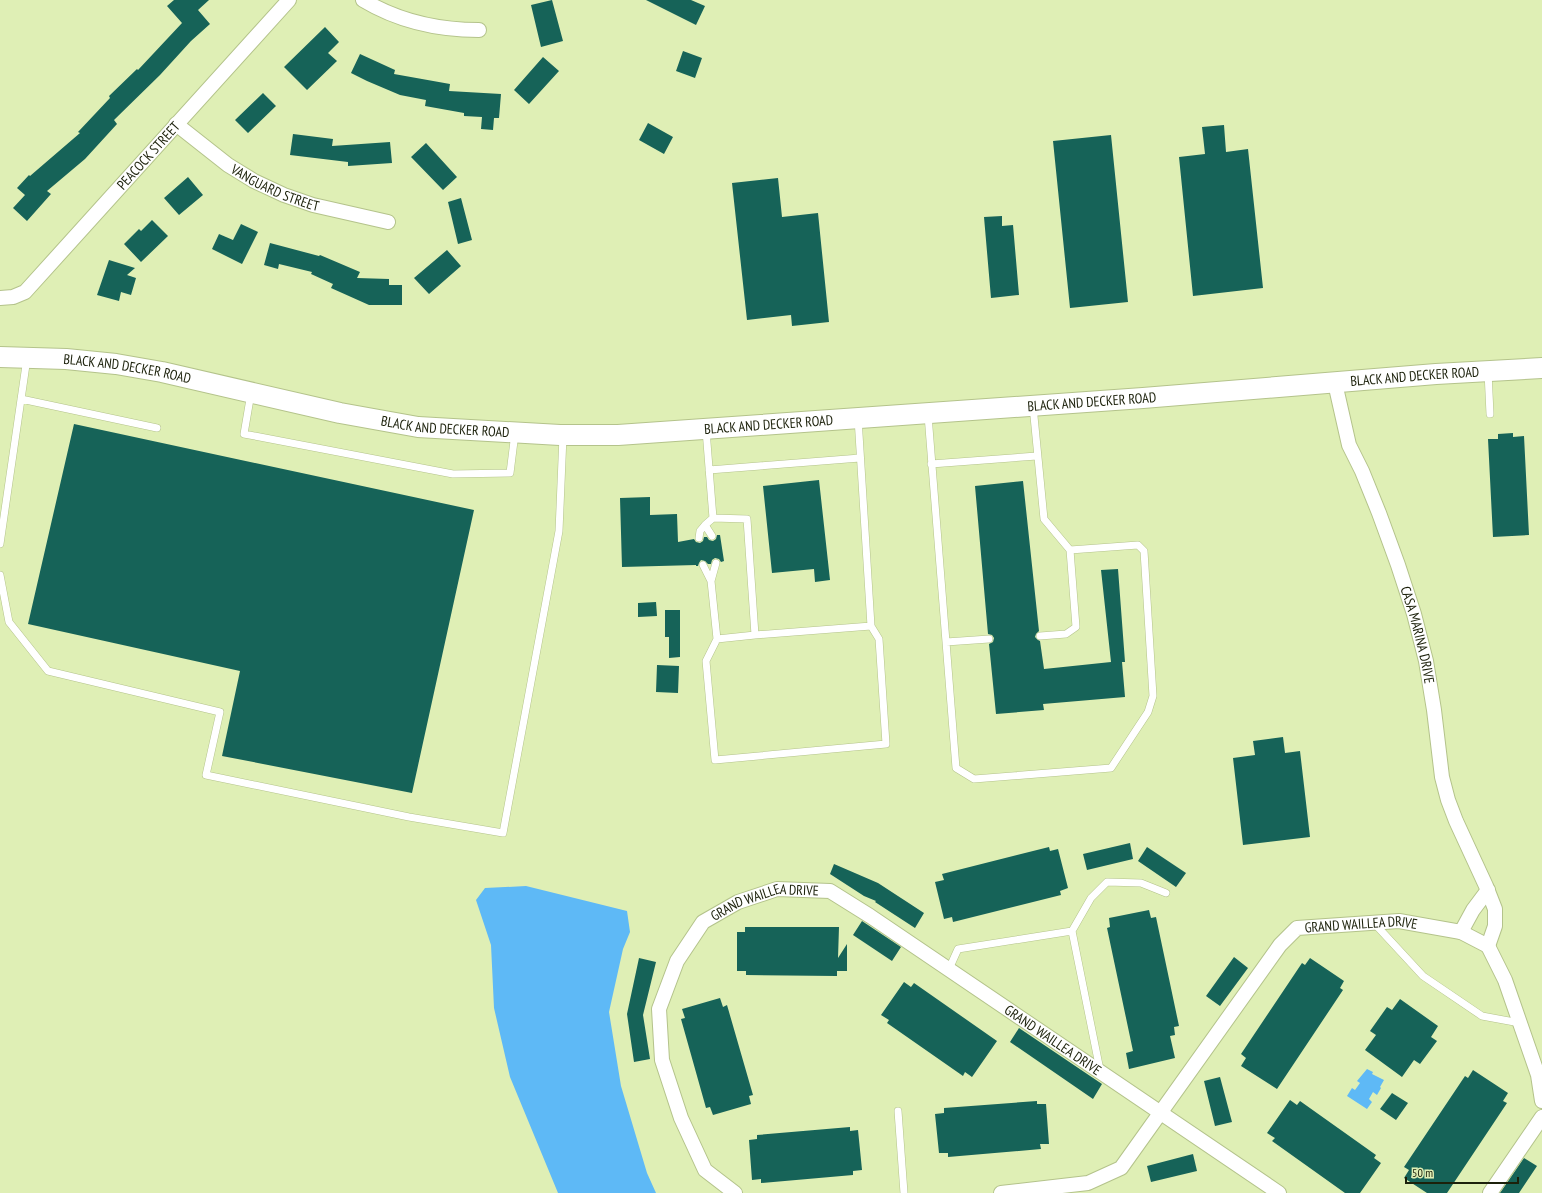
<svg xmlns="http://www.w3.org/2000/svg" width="1542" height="1193" viewBox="0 0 1542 1193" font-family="'PT Sans Narrow',sans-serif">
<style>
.water{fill:#5eb9f6}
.building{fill:#166358}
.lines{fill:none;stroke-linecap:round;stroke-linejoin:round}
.lane-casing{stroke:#b4c38b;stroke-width:8}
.street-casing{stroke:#b4c38b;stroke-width:16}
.secondary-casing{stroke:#b4c38b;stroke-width:22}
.lane{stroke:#fff;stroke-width:7}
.street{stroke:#fff;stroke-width:14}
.secondary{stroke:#fff;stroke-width:20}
.labels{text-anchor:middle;stroke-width:4;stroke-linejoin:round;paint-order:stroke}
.street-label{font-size:14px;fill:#1c210b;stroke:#dfefb5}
</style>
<rect width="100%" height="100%" fill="#dfefb5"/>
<path class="water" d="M526 886 627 911 630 932 623 949 609 1012 621 1086 647 1173 656 1193H558L510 1077 494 1008 491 945 476 900 485 888Z
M1367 1069 1373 1072 1372 1074 1384 1080 1380 1087 1381 1088 1377 1095 1373 1092 1369 1099 1372 1102 1367 1109 1347 1096 1352 1088 1355 1090 1360 1083 1357 1081Z"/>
<path class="building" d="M174 0H209L198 10 210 24 191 41 160 75 114 120 117 124 85 159 47 191 51 194 27 221 13 208 25 195 17 188 29 175 30 176 80 133 78 132 110 98 109 96 137 69 138 70 182 23 167 6Z
M552 0 563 41 541 47 531 5Z
M646 0H691L705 6 696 25Z
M325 27 339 42 328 53 337 61 307 90 284 67Z
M683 51 702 58 695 78 676 71Z
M360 54 395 70 394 74 450 84 449 91 501 94 499 118H494L493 130 481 129 482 117 464 116V113L425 106 426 100 400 95 367 81 351 73Z
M543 57 559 71 529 104 514 90Z
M263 93 276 106 248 133 235 120Z
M648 123 673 137 664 154 639 140Z
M1224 125 1226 152 1248 149 1263 288 1193 296 1179 157 1205 154 1202 127Z
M293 134 333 139 332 146 390 142 392 163 348 166V162L290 155Z
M1111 135 1128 302 1070 308 1053 141Z
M426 143 457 177 443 190 411 157Z
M188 177 203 195 179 215 164 198Z
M778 178 782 217 818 213 829 322 792 326 791 315 747 320 732 183Z
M461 198 472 240 458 244 448 202Z
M1002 216V226L1013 225 1019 295 991 298 984 217Z
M152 220 168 236 141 262 124 244 139 229 141 231Z
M241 224 258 232 242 264 212 249 219 234 233 240Z
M270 243 319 256 320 255 360 272 357 278 389 279V285H402V305H369L331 288 333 284 311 274 312 272 279 264 278 269 264 265Z
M447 250 461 266 429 294 414 278Z
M109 260 135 268 127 275 136 278 131 295 121 292 119 301 97 295Z
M74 424 474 510 412 793 222 756 240 671 28 624Z
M1513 433V437L1524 436 1529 535 1493 537 1488 439H1498V434Z
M819 480 830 580 815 582 814 569 772 573 763 486Z
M1023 481 1039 631 1036 634 1035 637 1038 640 1040 641 1044 669 1111 662 1101 570 1118 569 1125 662H1122L1125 697 1043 704 1044 710 996 714 989 644 993 642 994 638 992 635 988 634 975 486Z
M650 497V515L677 514 678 542 694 539 696 542 700 543 703 541 704 537H707L709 540 713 541 716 539 717 535H720L724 561 721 562 719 559 715 558 712 560 711 564H708L705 561 701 560 699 563 698 566H696V565L622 567 620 498Z
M656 602 657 616 638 617V603Z
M665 610H680V657L669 658V637H665Z
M657 665 679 666 678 693 656 692Z
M1283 737 1285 753 1300 751 1310 837 1243 845 1233 758 1255 755 1253 741Z
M1130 843 1133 859 1087 870 1083 854Z
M1049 847 1050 851 1058 849 1068 888 1060 891 1061 895 953 922 952 917 944 919 935 882 944 880 942 874Z
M1147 847 1186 873 1176 887 1138 861Z
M834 864 878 883 924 913 915 928 875 902 876 901 864 896 830 874Z
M1149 910 1151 918 1156 917 1179 1026 1174 1027 1175 1035 1170 1036 1175 1058 1129 1069 1126 1053 1133 1051 1107 928 1110 927 1109 918Z
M862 921 901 947 892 961 853 935Z
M745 927H839L838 958 847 944V971H837V976L746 975V971H737V932H745Z
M1234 957 1248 968 1220 1006 1206 996Z
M639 958 656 962 643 1015 650 1059 634 1062 627 1014Z
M1310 958 1344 981 1340 988 1343 990 1277 1089 1241 1066 1246 1058 1241 1054 1302 963 1305 965Z
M904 982 911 987 914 983 997 1041 972 1077 965 1072 963 1076 887 1023 889 1020 881 1015Z
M720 998 723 1007 727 1005 753 1095 749 1096 751 1104 713 1115 710 1107 706 1108 681 1019 685 1018 682 1009Z
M1400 999 1438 1026 1431 1037 1437 1041 1420 1064 1414 1060 1402 1077 1365 1050 1376 1035 1370 1031 1387 1007 1392 1010Z
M1019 1028 1102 1084 1093 1099 1010 1042Z
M1473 1070 1508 1093 1503 1101 1507 1103 1447 1193H1427L1404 1178 1409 1170 1404 1167 1465 1076 1468 1078Z
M1220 1077 1232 1122 1215 1126 1204 1081Z
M1392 1093 1408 1103 1396 1120 1380 1109Z
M1290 1100 1297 1105 1300 1101 1376 1155 1374 1158 1381 1163 1360 1193H1345L1272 1141 1275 1138 1267 1133Z
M1037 1101V1104H1046L1049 1144H1040L1041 1149 948 1157V1153H939L935 1114 944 1113V1108Z
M850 1127V1131L858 1130 862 1170 853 1171V1175L761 1183V1179L752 1180 749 1140 757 1139V1135Z
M1193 1154 1197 1171 1151 1182 1147 1166Z
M1524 1158 1537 1166 1519 1193H1500Z"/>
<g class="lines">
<g class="lane-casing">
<path id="lane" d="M1488 372 1490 414
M251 393 244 434 453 474 510 473 515 433
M21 399 157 428
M928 415 956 768 974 779 1111 768 1148 712 1153 696 1144 551 1138 545 1070 550 1044 519 1033 406
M706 430 713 518 747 519 755 635 871 626 858 418
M931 464 1037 456
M709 470 860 458
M712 536 705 525 713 518
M699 538 700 531 705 525
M0 544 27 358
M716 563 711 581 717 639 706 661 715 760 886 744 879 639 871 626
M703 565 711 581
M0 575 9 622 48 671 220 712 206 775 409 817 503 833 559 531 563 436
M1040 636 1066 634 1076 627 1070 550
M717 639 755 635
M946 642 989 639
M1374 923 1423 976 1482 1016 1520 1023
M1072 931 1091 898 1107 882 1141 883 1166 893
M949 969 958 949 1072 931 1100 1070
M898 1111 904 1193"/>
</g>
<g class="street-casing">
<g id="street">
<path d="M363 0C398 21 439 30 479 30"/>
<path id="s1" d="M176 124 228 165 254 181 284 195 313 205 388 222"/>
<path id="s2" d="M0 298 13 297 25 292 289 0"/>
<path id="s3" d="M1335 383 1349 445 1362 471 1379 513 1398 565 1414 614 1426 661 1434 710 1442 777 1448 800 1456 821 1486 886 1495 909V926L1488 946"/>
<path d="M1461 932 1473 910 1488 890"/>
<path d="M1488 946 1505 980 1538 1075 1542 1101"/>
<path id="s4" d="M735 1193 705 1170 681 1118 662 1060 659 1009 677 961 703 922 738 902 777 889 830 891 870 916 1279 1193"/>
<path id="s5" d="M1001 1193 1088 1183 1121 1168 1280 945 1297 928 1399 921 1461 932 1488 946"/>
<path d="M1490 1193 1542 1117"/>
</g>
</g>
<g class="secondary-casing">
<g id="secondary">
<path id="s6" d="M0 357 66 359 116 364 162 372 340 413 418 427 560 435H618L1143 398 1436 374 1542 368"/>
</g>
</g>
<use href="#lane" class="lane"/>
<use href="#street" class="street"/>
<use href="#secondary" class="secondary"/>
</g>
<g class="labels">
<g class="street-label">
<text dy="5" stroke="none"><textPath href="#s2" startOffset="210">PEACOCK STREET</textPath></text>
<text dy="5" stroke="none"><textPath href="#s1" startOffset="119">VANGUARD STREET</textPath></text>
<text dy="5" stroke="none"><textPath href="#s6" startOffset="128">BLACK AND DECKER ROAD</textPath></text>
<text dy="5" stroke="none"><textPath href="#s6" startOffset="1424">BLACK AND DECKER ROAD</textPath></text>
<text dy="5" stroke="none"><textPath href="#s6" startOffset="1100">BLACK AND DECKER ROAD</textPath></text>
<text dy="5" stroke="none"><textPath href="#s6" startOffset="776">BLACK AND DECKER ROAD</textPath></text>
<text dy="5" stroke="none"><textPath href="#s6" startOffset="452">BLACK AND DECKER ROAD</textPath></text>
<text dy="5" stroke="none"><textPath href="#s3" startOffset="266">CASA MARINA DRIVE</textPath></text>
<text dy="5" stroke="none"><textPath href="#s4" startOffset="372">GRAND WAILLEA DRIVE</textPath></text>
<text dy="5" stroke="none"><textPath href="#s5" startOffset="486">GRAND WAILLEA DRIVE</textPath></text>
<text dy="5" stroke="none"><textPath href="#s4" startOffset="708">GRAND WAILLEA DRIVE</textPath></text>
</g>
</g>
<path d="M1406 1177v6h112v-6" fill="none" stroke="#1c210b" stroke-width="2"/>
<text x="1412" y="1177" font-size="12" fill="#1c210b" stroke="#dfefb5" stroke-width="3" paint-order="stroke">50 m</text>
</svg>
